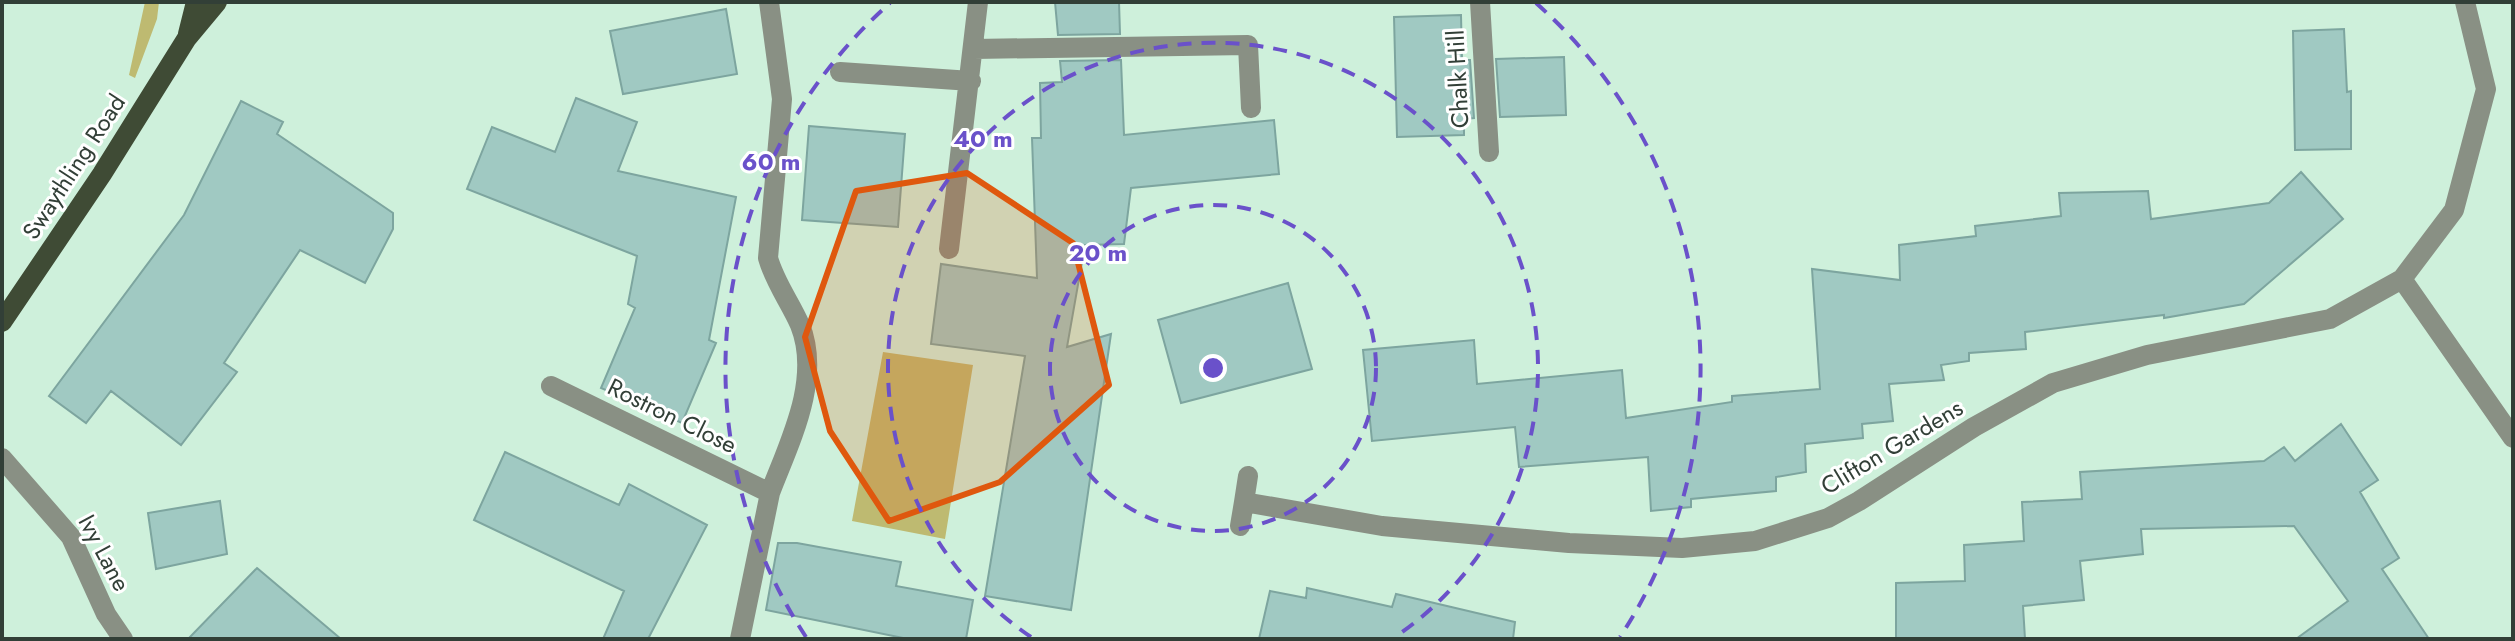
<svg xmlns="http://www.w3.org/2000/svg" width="2515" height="641" viewBox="0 0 2515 641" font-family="Jost,sans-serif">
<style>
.green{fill:#beba71}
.building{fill:#a0c9c2;stroke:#7da59f;stroke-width:2}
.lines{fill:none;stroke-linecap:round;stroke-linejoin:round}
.minor{stroke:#899084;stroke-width:20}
.major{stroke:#3f4b35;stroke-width:20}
.marked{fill:#df580e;fill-opacity:0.2;stroke:#df580e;stroke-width:6;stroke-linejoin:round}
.ring{fill:none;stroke:#6a51ca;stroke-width:4;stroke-dasharray:14 10}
.labels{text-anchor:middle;stroke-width:6;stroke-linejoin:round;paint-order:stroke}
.street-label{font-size:24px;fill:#323f37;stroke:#fff}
.centre{fill:#6a51ca;stroke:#fff;stroke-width:4}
.ring-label{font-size:24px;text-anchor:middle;font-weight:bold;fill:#6a51ca;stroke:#fff;stroke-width:6;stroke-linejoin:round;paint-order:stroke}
</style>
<rect width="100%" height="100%" fill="#cef0db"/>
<path class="green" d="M145 2H159L157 19 135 78 129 75Z
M883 352 973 365 945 539 852 521Z"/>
<path class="building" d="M1055 2H1119L1120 34 1058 35Z
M726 9 737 74 623 94 610 31Z
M1461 15 1462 60H1470L1474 118 1464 119V135L1397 137 1394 17Z
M2344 29 2347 92 2351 91V149L2295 150 2293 31Z
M1564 57 1566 115 1500 117 1496 59Z
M1121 60 1124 135 1274 120 1279 174 1131 188 1124 244 1085 245 1067 347 1111 334 1071 610 985 596 1025 356 931 344 941 264 1037 278 1032 138H1041L1040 83 1062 82 1060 61Z
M576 98 637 122 618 171 736 197 709 340 716 343 682 423 601 388 635 308 628 304 637 256 467 189 492 127 555 152Z
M241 101 283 122 277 134 393 213V229L365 283 300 250 224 363 237 372 181 445 111 391 86 423 49 396 184 215Z
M809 126 905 134 898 227 802 220Z
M2301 172 2343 219 2244 304 2164 318V315L2025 332 2026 349 1969 353V361L1941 365 1944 380 1889 384 1893 421 1862 424 1863 438 1805 444 1806 472 1776 477V491L1691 499V507L1651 511 1648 457 1519 467 1515 427 1372 441 1363 350 1474 340 1477 384 1622 370 1626 418 1732 402V396L1820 389 1812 269 1900 280 1899 245 1976 236 1975 226 2061 216 2059 193 2148 191 2151 219 2269 203Z
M1288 283 1312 369 1181 403 1158 320Z
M2341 424 2378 480 2360 492 2399 558 2382 569 2429 639H2296L2348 601 2294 526 2141 529 2143 554 2080 561 2084 600 2023 606 2025 639H1896V583L1965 581 1964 545 2024 541 2022 502 2082 499 2080 472 2264 461 2284 447 2295 461Z
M505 452 619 505 629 484 707 525 648 639H603L624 591 474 520Z
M220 501 227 554 156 569 148 513Z
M778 543H797L901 562 896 586 973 600 966 639H908L766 610Z
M257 568 341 639H188Z
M1307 588 1392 607 1396 594 1515 622 1513 639H1259L1270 591 1306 598Z"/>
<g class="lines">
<path class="minor" d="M1480 2 1489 152
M974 49 1248 45 1251 108
M840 72 971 81
M949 249 978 2
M2402 279 2513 438
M551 386 770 493C789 443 822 380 800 325 790 302 775 283 768 258L782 99 769 2
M2 458 71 537 106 614 123 639
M1248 476 1244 502 1382 526 1569 543 1682 548 1755 541 1828 518 1859 501 1974 427 2053 383 2147 355 2330 319 2402 279 2454 210 2486 89 2465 2
M1240 526 1244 502
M740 639 770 493"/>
<path class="major" d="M188 34 196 2
M2 322 102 174 187 38 217 2"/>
</g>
<path class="marked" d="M967 173 1073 243 1109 385 1000 482 889 521 830 431 805 337 856 191Z"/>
<g class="ring">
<circle cx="1213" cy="368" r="163"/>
<path d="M1031 637A325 325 0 1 1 1395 637"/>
<path d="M806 637A488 488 0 0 1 890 3M1536 3A488 488 0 0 1 1620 637"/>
</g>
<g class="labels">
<g class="street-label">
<text transform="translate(1458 79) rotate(-93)" y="8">Chalk Hill</text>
<text transform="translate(74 167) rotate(-57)" y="8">Swaythling Road</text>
<text transform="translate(672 416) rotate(26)" y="8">Rostron Close</text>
<text transform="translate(1892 447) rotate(-31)" y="8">Clifton Gardens</text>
<text transform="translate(104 553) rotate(62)" y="8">Ivy Lane</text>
</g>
</g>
<circle cx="1213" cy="368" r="12" class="centre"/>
<g class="ring-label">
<text x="983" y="147">40 m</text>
<text x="771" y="170">60 m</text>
<text x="1098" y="261">20 m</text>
</g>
<rect width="2515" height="641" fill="none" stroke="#323f37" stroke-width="8"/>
</svg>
